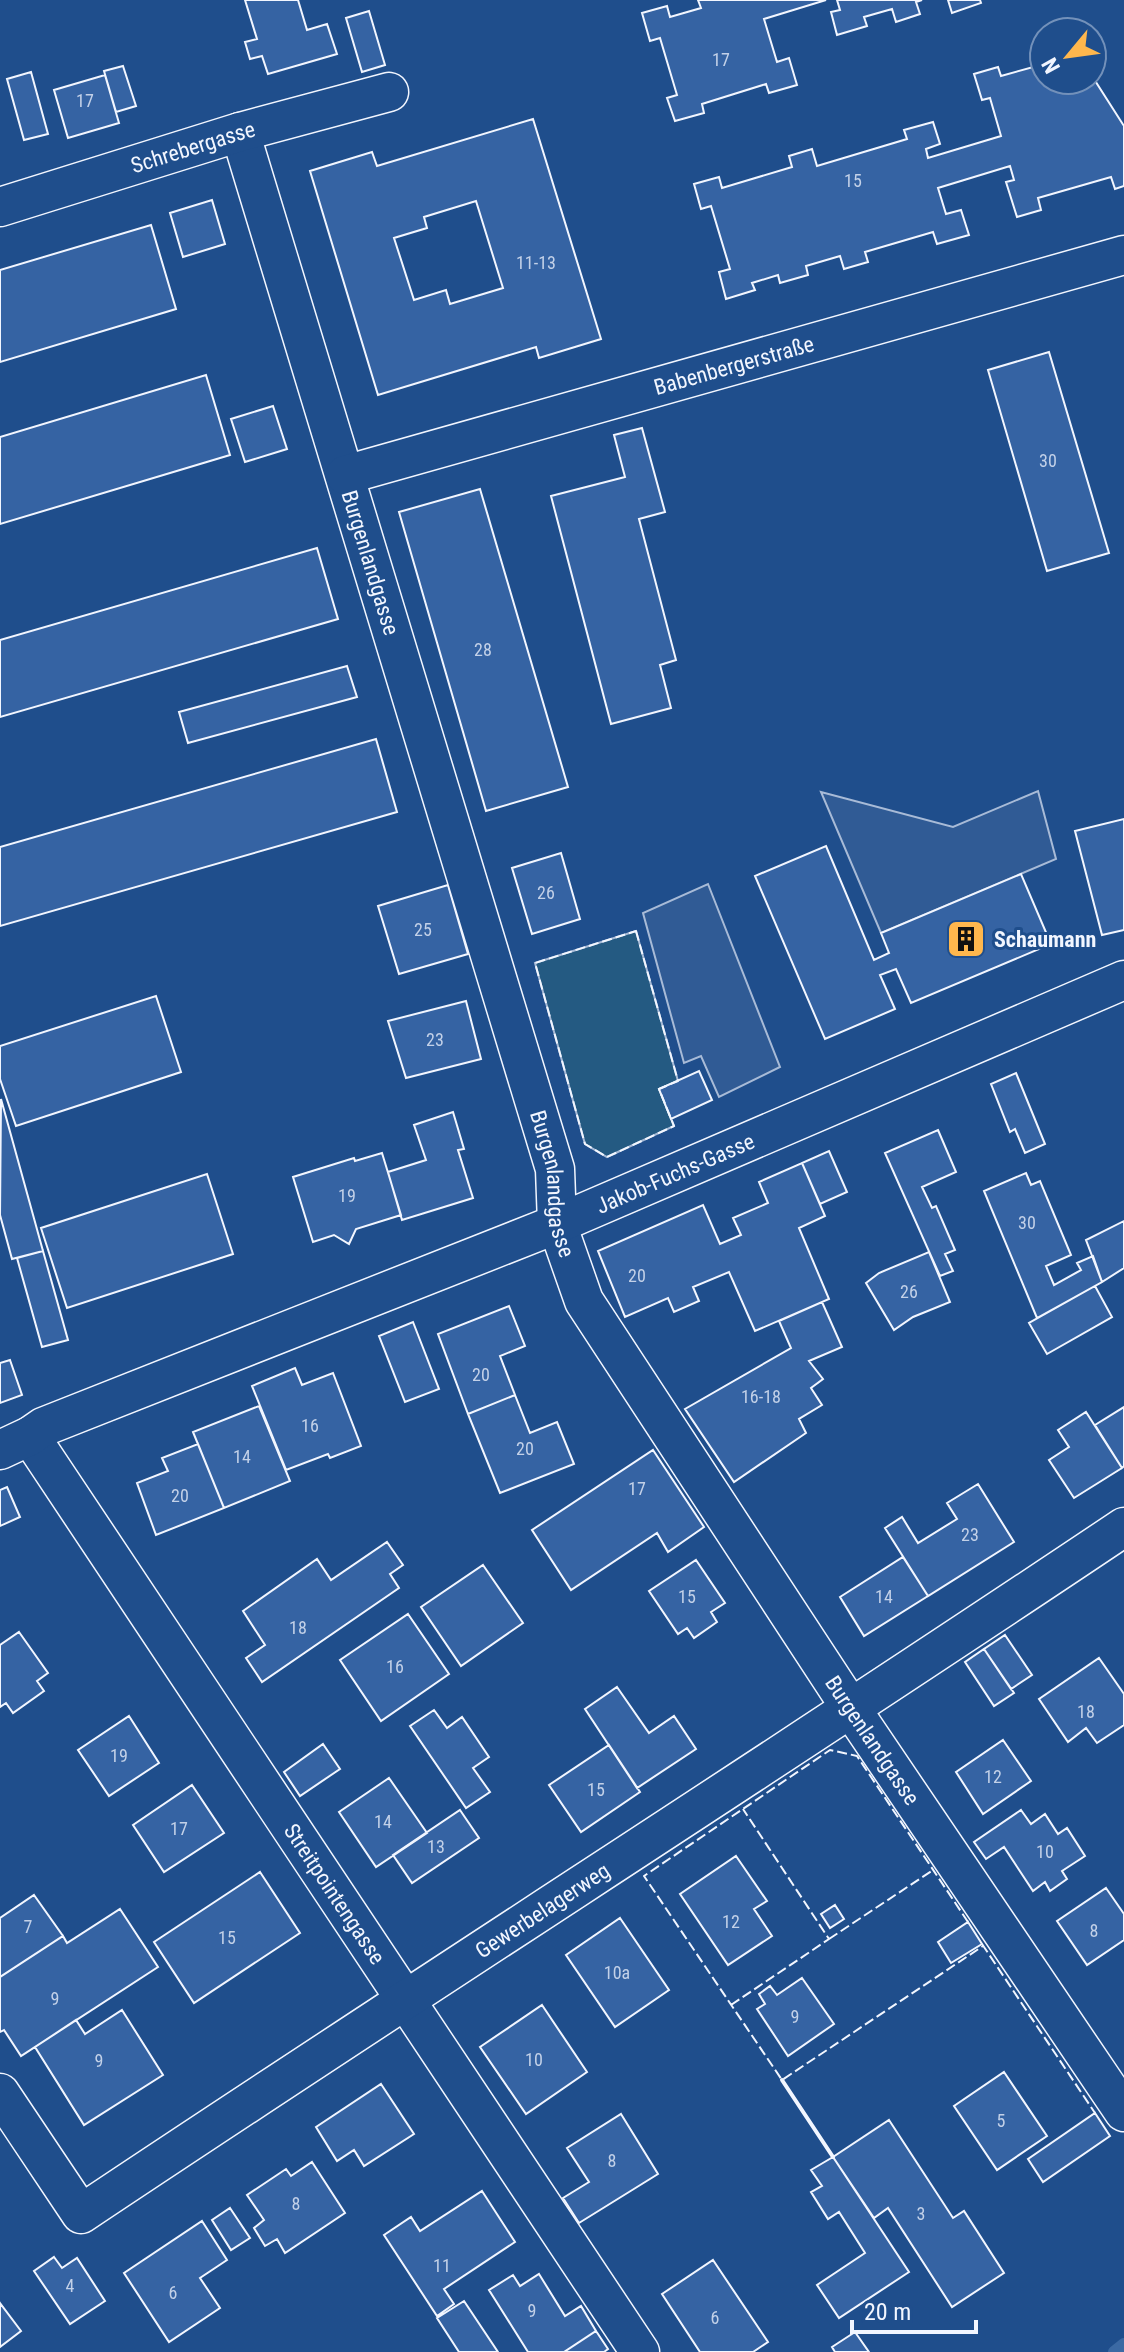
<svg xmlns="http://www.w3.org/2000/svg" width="1124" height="2352" viewBox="0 0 1124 2352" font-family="'Roboto Condensed',sans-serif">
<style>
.green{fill:#245a82;stroke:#a8bbd7;stroke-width:2}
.parking{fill:#305b95;stroke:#a8bbd7;stroke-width:2}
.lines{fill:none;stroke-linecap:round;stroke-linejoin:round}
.stream{stroke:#3b69a3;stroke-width:12}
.building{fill:#3563a3;stroke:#f2f6ff;stroke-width:2;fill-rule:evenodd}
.street-casing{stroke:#f2f6ff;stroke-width:41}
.street{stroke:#1f4e8c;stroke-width:38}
.fence{stroke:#f2f6ff;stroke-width:2;stroke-dasharray:10 4;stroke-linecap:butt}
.wall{stroke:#f2f6ff;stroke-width:4}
.labels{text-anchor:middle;stroke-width:6;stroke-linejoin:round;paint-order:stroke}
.number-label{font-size:18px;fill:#c3d1e8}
.street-label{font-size:22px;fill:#f2f6ff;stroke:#1f4e8c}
.poi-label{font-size:22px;font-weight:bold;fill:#f2f6ff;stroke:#1f4e8c;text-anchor:start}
</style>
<rect width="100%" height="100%" fill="#1f4e8c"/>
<path class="green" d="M636 931 678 1081 659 1089 674 1126 607 1157 585 1144 535 963Z"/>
<path class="parking" d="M1038 791 1056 859 881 933 821 792 953 827Z
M708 884 780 1067 719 1097 701 1056 684 1063 643 913Z"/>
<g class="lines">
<path class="stream" d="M1114 2352 1124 2344"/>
</g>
<path class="building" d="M245 0H298L307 30 327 24 337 54 268 74 262 56 250 59 245 42 257 39Z
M698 0H826L764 19 777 62 789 58 797 85 769 93 766 84 702 104 704 113 675 121 667 98 677 95 660 38 650 41 642 13 667 6 670 17 701 8Z
M837 0H922L916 2 920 14 896 22 892 9 864 17 867 26 837 35 831 12 840 10Z
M948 0H980L981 3 952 13Z
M369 11 385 65 362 72 346 18Z
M1044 64V80H1092V76L1124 126V186L1115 189 1111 177 1038 198 1041 210 1017 217 1006 182 1014 180 1010 166 938 188 946 214 961 210 969 235 937 244 933 232 865 252 868 262 844 269 840 256 806 266 808 275 780 283 778 275 752 283 755 290 726 299 719 272 730 269 711 206 701 209 694 184 719 177 722 188 792 167 789 156 812 149 817 166 907 139 904 130 933 122 940 144 926 149 928 158 1001 136 990 98 982 100 974 74 998 67 1001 76Z
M123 66 136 106 116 112 104 71Z
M31 72 48 134 24 140 7 79Z
M105 75 119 123 68 138 54 90Z
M533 119 601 339 539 358 536 347 378 395 310 171 372 152 377 166ZM476 201 503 288 450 304 446 290 414 300 394 238 427 228 424 217Z
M212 200 225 244 183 257 170 213Z
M151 225 176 309 0 362V270Z
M1049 352 1109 553 1047 571 988 370Z
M206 375 230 455 0 524V437Z
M273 406 287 449 245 462 231 419Z
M642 428 665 512 639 519 676 660 660 665 671 708 611 724 551 496 625 477 614 435Z
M480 489 568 787 486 811 399 512Z
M317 548 338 619 0 717V640Z
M347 666 357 697 188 743 179 712Z
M376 739 397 812 0 926V847Z
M1124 819V930L1102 935 1075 831Z
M826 846 874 960 889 953 881 933 1021 874 1051 944 911 1003 896 969 880 975 895 1009 825 1039 755 876Z
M561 853 580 919 532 934 512 868Z
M448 885 468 954 399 974 378 906Z
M156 996 181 1072 16 1126 0 1079V1046Z
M466 1001 481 1059 406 1078 388 1021Z
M699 1071 712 1100 671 1119 659 1089Z
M1016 1073 1045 1144 1025 1153 1015 1129 1010 1132 991 1084Z
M1 1099 43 1251 12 1259 0 1215Z
M453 1112 464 1149 458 1150 473 1198 402 1220 388 1172 426 1160 414 1125Z
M938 1130 956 1172 922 1187 932 1208 936 1206 955 1250 945 1254 953 1271 940 1276 885 1153Z
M829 1151 847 1192 820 1204 802 1163Z
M382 1153 401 1215 356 1229 349 1244 334 1235 313 1242 293 1177 354 1158 355 1161Z
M802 1163 825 1216 799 1228 829 1299 755 1331 729 1272 693 1287 699 1301 674 1312 668 1298 625 1317 598 1251 703 1205 720 1244 741 1235 733 1218 768 1203 759 1182Z
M1026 1173 1031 1185 1040 1181 1071 1255 1046 1266 1054 1285 1081 1270 1077 1263 1093 1256 1102 1282 1037 1318 984 1191Z
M207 1174 233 1254 67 1308 41 1228Z
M1124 1221V1268L1102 1282 1086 1240Z
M43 1251 68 1340 42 1347 17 1258Z
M929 1252 950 1302 913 1317 894 1330 866 1283 879 1273Z
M1095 1286 1112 1317 1047 1354 1029 1323Z
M822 1302 842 1347 809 1361 823 1379 811 1388 822 1405 799 1419 806 1433 734 1482 685 1409 791 1348 779 1321Z
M509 1306 525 1346 500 1356 515 1395 468 1414 438 1334Z
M413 1322 439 1389 405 1402 379 1336Z
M10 1360 22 1395 0 1403V1363Z
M295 1368 302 1385 333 1373 361 1446 330 1458 328 1454 286 1470 252 1386Z
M515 1395 530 1433 557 1422 574 1464 500 1493 468 1414Z
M259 1406 290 1481 224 1508 193 1432Z
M1124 1407V1466L1122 1468 1095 1425Z
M1086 1412 1122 1468 1074 1498 1049 1460 1069 1447 1058 1430Z
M198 1444 224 1508 156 1535 137 1483 168 1471 162 1458Z
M653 1450 704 1527 668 1552 657 1533 571 1590 532 1530Z
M978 1484 1014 1542 928 1596 885 1528 902 1517 918 1543 957 1519 947 1503Z
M7 1487 20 1517 0 1526V1490Z
M387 1542 403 1565 390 1574 399 1588 262 1682 246 1658 265 1645 243 1611 317 1559 331 1580Z
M903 1557 928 1596 864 1636 840 1597Z
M696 1560 725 1603 711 1612 717 1622 694 1638 687 1628 678 1634 649 1591Z
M483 1565 523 1623 461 1666 421 1607Z
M408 1614 449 1674 381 1721 340 1660Z
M19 1632 48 1673 37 1681 44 1691 13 1713 6 1703 0 1707V1645Z
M1005 1635 1032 1675 1011 1689 984 1649Z
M984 1649 1014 1693 994 1706 965 1662Z
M1099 1658 1124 1694V1725L1097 1743 1086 1728 1068 1742 1039 1699Z
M617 1687 649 1733 674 1716 696 1749 637 1788 585 1709Z
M434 1710 447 1728 462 1717 489 1757 473 1768 490 1792 466 1808 410 1726Z
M129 1716 159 1763 109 1796 78 1750Z
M1003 1740 1031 1781 983 1814 956 1772Z
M323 1744 340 1769 300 1796 284 1772Z
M609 1745 640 1792 581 1832 549 1785Z
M389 1778 427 1833 376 1867 339 1812Z
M192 1785 224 1833 164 1872 133 1825Z
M460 1810 479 1838 412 1883 393 1855Z
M1021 1810 1031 1824 1045 1814 1058 1834 1067 1828 1085 1856 1062 1871 1067 1879 1050 1891 1045 1882 1033 1891 1004 1847 986 1859 974 1842Z
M736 1856 767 1901 754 1909 772 1936 728 1965 680 1894Z
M260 1872 300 1933 194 2003 154 1942Z
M1106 1888 1124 1914V1940L1087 1965 1057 1921Z
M34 1895 63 1936 0 1977V1918Z
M835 1905 844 1919 830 1928 821 1914Z
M120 1909 158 1967 21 2056 4 2030 0 2032V1977L63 1936 67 1943Z
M620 1918 669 1990 615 2027 566 1955Z
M968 1922 982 1944 951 1963 938 1942Z
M802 1978 834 2024 788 2056 757 2009 765 2004 759 1994 770 1986 777 1995Z
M542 2005 587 2072 526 2114 480 2047Z
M122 2010 163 2075 84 2125 35 2047 76 2020 85 2034Z
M1004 2072 1047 2136 997 2170 954 2106Z
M381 2084 414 2134 364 2166 354 2150 337 2161 316 2127Z
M1095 2113 1110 2136 1043 2182 1028 2159Z
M621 2114 658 2174 579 2223 563 2198 589 2182 567 2148Z
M889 2120 953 2218 964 2211 1004 2273 952 2307 888 2208 874 2218 833 2157Z
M833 2157 909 2272 839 2318 817 2285 865 2253 839 2212 828 2219 811 2192 822 2186 811 2170Z
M312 2162 345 2213 285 2253 277 2239 265 2246 254 2228 264 2220 247 2195 286 2169 291 2176Z
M482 2191 515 2242 444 2289 454 2304 437 2316 384 2235 411 2217 420 2231Z
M230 2208 250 2238 231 2250 212 2220Z
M202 2221 227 2260 200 2278 220 2308 169 2342 124 2273Z
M54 2257 62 2268 77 2258 105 2301 70 2324 34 2271Z
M713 2260 768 2342 753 2352H700L662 2294Z
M539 2274 565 2316 581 2306 596 2331 564 2352H528L489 2290 513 2275 520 2286Z
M464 2301 498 2352H459L437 2318Z
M0 2303 21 2331 0 2347Z
M596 2331 608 2349 604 2352H564Z
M855 2332 869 2352H835L832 2347Z"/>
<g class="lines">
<g class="street-casing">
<g id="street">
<path id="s1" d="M240 132 555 1169 557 1224 584 1301 852 1710 1124 2112"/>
<path id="s2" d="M0 207 240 132 389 92"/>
<path id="s3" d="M345 475 1124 255"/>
<path id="s4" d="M30 1436 640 2352"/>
<path id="s5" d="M0 1450 30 1436 43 1427 557 1224 1124 980"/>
<path id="s6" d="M0 2093 81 2214C427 1983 778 1759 1124 1527"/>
</g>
</g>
<use href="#street" class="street"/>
<path class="fence" d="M636 931 678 1081 659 1089 674 1126 607 1157 585 1144 535 963Z
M968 1922 857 1756 830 1750 644 1876 782 2080 983 1946
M829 1939 933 1870
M982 1944 1095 2113
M731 2005 829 1939 743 1809"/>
<path class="wall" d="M782 2080 833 2157"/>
</g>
<defs>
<g id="building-square" transform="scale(2)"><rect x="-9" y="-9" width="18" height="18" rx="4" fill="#ffb74d" stroke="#1f4e8c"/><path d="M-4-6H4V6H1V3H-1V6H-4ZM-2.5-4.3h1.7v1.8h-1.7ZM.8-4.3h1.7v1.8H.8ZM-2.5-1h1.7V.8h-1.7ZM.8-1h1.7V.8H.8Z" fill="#111"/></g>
</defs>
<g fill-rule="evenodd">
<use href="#building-square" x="966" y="939"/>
</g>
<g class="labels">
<g class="number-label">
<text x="721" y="66">17</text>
<text x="85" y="107">17</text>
<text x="853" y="187">15</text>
<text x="536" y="269">11-13</text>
<text x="1048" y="467">30</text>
<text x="483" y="656">28</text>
<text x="546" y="899">26</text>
<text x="423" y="936">25</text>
<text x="435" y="1046">23</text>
<text x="347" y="1202">19</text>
<text x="1027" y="1229">30</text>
<text x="637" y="1282">20</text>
<text x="909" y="1298">26</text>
<text x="481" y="1381">20</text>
<text x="761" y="1403">16-18</text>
<text x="310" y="1432">16</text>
<text x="525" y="1455">20</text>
<text x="242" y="1463">14</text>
<text x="637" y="1495">17</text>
<text x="180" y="1502">20</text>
<text x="970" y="1541">23</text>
<text x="687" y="1603">15</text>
<text x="884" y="1603">14</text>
<text x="298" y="1634">18</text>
<text x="395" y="1673">16</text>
<text x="1086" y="1718">18</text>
<text x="119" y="1762">19</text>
<text x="993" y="1783">12</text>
<text x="596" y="1796">15</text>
<text x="383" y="1828">14</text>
<text x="179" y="1835">17</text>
<text x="436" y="1853">13</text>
<text x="1045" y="1858">10</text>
<text x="731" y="1928">12</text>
<text x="28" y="1933">7</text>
<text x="1094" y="1937">8</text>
<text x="227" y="1944">15</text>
<text x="617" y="1979">10a</text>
<text x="55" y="2005">9</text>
<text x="795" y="2023">9</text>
<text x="534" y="2066">10</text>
<text x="99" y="2067">9</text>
<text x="1001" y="2127">5</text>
<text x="612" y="2167">8</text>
<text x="296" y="2210">8</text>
<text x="921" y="2220">3</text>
<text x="442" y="2272">11</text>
<text x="70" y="2292">4</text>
<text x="173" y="2299">6</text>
<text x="532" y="2317">9</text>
<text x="715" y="2324">6</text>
</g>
<g class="street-label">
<text dy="8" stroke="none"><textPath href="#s2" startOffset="202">Schrebergasse</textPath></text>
<text dy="8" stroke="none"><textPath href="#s3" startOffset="404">Babenbergerstraße</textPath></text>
<text dy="8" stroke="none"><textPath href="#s1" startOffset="450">Burgenlandgasse</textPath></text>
<text dy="8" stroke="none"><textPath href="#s5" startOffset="730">Jakob-Fuchs-Gasse</textPath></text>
<text dy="8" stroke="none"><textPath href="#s1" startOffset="1098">Burgenlandgasse</textPath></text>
<text dy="8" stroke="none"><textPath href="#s1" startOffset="1746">Burgenlandgasse</textPath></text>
<text dy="8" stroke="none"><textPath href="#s4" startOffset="550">Streitpointengasse</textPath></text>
<text dy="8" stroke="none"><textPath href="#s6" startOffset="698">Gewerbelagerweg</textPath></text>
</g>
<g class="poi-label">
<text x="994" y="947">Schaumann</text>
</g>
</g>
<g transform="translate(1068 56) rotate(241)"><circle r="38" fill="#1f4e8c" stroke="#7391ba" stroke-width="2"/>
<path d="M0-6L14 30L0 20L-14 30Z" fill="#ffb74d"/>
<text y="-12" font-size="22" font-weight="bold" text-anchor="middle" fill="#f2f6ff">N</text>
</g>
<path d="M852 2320v12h124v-12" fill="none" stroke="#f2f6ff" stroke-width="4"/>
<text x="864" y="2320" font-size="24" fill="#f2f6ff" stroke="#1f4e8c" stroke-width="6" paint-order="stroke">20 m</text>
</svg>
